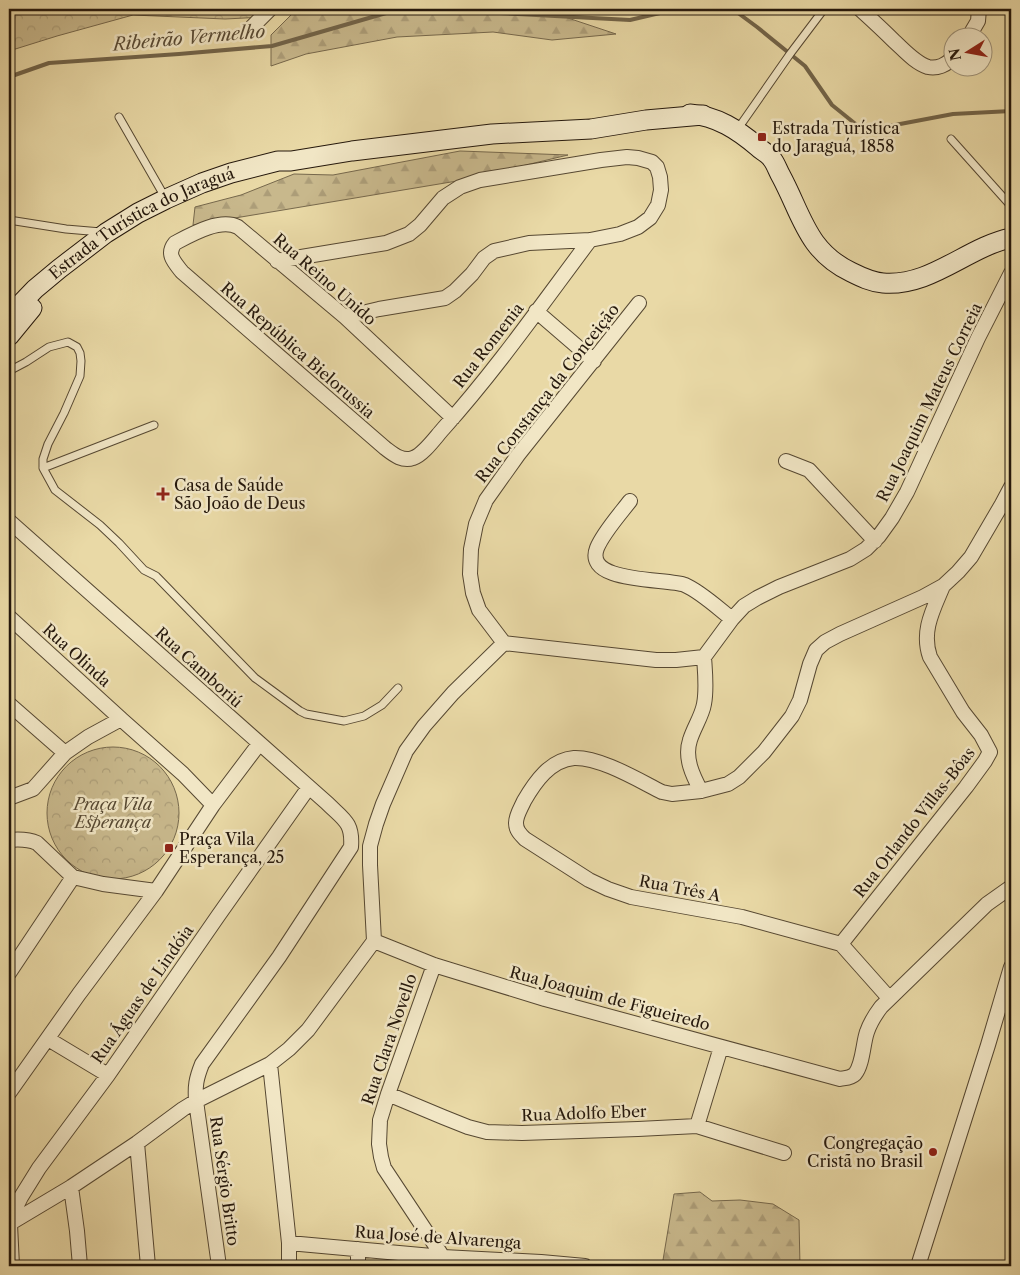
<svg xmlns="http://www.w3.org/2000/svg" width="1020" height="1275" viewBox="0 0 1020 1275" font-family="'Libre Caslon Text',serif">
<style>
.forest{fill:url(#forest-firs);stroke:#76684c}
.park{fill:url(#park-crowns);stroke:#76684c}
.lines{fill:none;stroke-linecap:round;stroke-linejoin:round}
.stream{stroke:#726449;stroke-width:4}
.lane-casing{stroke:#564832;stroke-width:9}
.street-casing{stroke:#564832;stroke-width:16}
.secondary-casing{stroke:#25180c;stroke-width:21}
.lane{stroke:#f1e6c5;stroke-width:7}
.street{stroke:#f1e6c5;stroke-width:14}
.secondary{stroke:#f1e6c5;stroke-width:19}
.poi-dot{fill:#8f2418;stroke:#f1e6c5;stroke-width:2}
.labels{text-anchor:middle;stroke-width:5;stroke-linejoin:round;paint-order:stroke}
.poi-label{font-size:16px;fill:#25180c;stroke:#f1e6c5;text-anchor:start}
.street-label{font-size:16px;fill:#25180c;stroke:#f1e6c5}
.park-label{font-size:16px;font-style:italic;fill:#564832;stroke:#f1e6c5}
.water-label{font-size:18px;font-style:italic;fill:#594b35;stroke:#f1e6c5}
</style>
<defs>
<pattern id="forest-firs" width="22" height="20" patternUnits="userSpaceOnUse" patternTransform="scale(1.25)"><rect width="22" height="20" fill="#c8b88c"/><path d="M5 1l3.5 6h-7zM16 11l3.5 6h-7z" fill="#ac9d78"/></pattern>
<pattern id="park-crowns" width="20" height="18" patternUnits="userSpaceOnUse" patternTransform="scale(1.25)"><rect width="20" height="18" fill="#c8b88c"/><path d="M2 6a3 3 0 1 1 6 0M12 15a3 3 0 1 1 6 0" fill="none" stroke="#ac9d78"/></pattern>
</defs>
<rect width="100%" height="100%" fill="#e9d9a6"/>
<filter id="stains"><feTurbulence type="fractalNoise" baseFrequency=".004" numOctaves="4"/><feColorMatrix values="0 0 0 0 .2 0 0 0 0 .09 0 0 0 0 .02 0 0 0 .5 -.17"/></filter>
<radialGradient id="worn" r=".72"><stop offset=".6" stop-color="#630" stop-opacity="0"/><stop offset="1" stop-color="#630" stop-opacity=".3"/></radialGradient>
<path class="forest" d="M297 9H541L616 34 552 40 493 32 397 37 306 54 271 66V35Z
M460 151 568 155 463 180 193 225 195 207 241 195 294 174 333 175Z
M700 1192 712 1201 740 1200 773 1204 799 1220 800 1266H662L674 1194Z"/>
<path class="park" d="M9 9H256L265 17 225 19 133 15 57 36 9 51Z
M47 813a66 66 0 1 1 132 0a66 66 0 1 1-132 0Z"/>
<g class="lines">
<path class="stream" d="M484 9 500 13 630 20 677 9
M717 9 734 10 757 27 805 66 832 105 863 130 879 128 953 114 1011 111
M9 77 49 63 179 54 272 46 400 9"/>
<g class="lane-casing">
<path id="lane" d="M119 117 166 199
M737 130 790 54 824 9
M951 139 1011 206
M9 220 66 229 101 232
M9 371 26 362 49 347 68 342 77 347 80 353 81 361 80 376 64 413 48 444 43 459V468L55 490 100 525 119 543 144 570 156 576 255 678 300 711 306 714 344 721 364 716 382 705 398 688
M43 468 154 425"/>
</g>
<g class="street-casing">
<path id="street" d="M860 9C871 19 883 30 894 41 904 50 915 63 928 67 937 69 947 65 952 58
M252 27 270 9
M968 38 978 21 979 9
M277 261 386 243 409 234 420 225 443 198 460 187 480 180 601 160 627 157 638 158 652 162 657 167 660 177 661 190 658 205 650 218 638 227 620 234 590 240 529 243 494 251 484 258 472 274 455 291 445 298 379 309 345 317
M536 311 594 361
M453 418 345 317 238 227C220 218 192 234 175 243 166 254 174 262 182 272L385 448C393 454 402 462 413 458 423 455 435 438 443 429 496 370 542 304 590 240
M786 461 809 470 875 541
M630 501C620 514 603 533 597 548 583 584 668 578 685 585 701 592 719 609 732 619
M9 521 327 803C343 819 353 822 351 847L279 957 202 1064C196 1079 195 1086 196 1101L219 1266
M9 617 121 719
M504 643 479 610 473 593 470 574 471 549 476 524 486 500 518 455 639 303
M504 643 656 660H676L704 657
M9 704 65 753
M701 791C693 776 684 758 690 740 694 727 702 716 704 704 707 689 705 672 704 657L732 619 744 606 757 598 779 587 850 559 866 549 879 536 892 518 907 492 978 338 1011 273
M9 798 33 789 65 753 88 737 121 719 183 774 213 805 156 891 103 884 73 877 37 843C28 839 19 839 9 840
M213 805 259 744
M374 941 434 965 545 999 840 1079C845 1078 851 1078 855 1074 863 1064 863 1043 867 1032 870 1023 875 1015 881 1007L987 904 1011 887
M841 944 742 917 631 897 608 889 589 880 525 839C520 834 516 830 516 823 516 815 521 808 524 801 535 782 550 760 574 758 600 757 638 780 662 792L672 794 701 791 728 784 739 777 764 752 792 716 800 700 810 664 816 650 825 642 840 634 923 597 943 586 958 572 971 557 1002 504 1011 487
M841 944 966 787 985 761 990 752 981 735 963 712 930 657C921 631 933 610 943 586
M841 944 889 998
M434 965 388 1094 380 1120 379 1144 381 1157 384 1168 443 1257
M9 973 73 877
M48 1039 108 1075
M9 1093 79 994 156 891
M388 1094 443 1117 468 1127 487 1132 522 1133 638 1129 697 1126 784 1153
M697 1126 721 1047
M137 1143 148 1266
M71 1187 77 1231 80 1266
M9 1224 71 1187 137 1143 183 1109 196 1101 270 1064
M289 1243 443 1257 541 1262 585 1266
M358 1249V1266
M12 1266 10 1224 14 1211 21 1197 39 1168 108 1075 218 916 309 787
M289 1266V1243L270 1064 289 1049 308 1030 374 941 370 865V846L376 824 383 804 406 751 424 726 453 693 504 643
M918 1266 988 1045 1011 967"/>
</g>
<g class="secondary-casing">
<g id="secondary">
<path d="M690 114C717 116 738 130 758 147 762 151 769 154 772 159 776 164 778 171 781 176 802 215 807 251 851 272 861 277 871 282 883 283 931 287 967 247 1011 238"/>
<path id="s1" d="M9 316 35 289 59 269 106 233 138 213 166 199 202 183 231 173 278 161H291L352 151 492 134 591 129 646 120 703 115"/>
<path d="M9 336 32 308"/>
</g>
</g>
<use href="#lane" class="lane"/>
<use href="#street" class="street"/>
<use href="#secondary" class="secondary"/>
</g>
<g class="poi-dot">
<rect x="757" y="132" width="10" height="10" rx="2.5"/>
<path d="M160.5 486.5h5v5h5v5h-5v5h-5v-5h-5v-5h5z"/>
<rect x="164" y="843" width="10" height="10" rx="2.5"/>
<circle cx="933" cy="1152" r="5"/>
</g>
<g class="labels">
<g class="poi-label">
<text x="772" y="134">Estrada Turística<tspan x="772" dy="18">do Jaraguá, 1858</tspan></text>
<text x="174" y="491">Casa de Saúde<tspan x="174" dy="18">São João de Deus</tspan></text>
<text x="179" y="845">Praça Vila<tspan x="179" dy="18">Esperança, 25</tspan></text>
<text x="923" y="1149" text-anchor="end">Congregação<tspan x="923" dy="18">Cristã no Brasil</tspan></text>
</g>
<g class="street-label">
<text dy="6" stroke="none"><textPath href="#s1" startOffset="164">Estrada Turística do Jaraguá</textPath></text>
<text transform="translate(325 279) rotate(41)" y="6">Rua Reino Unido</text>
<text transform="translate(488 345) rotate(-52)" y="6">Rua Romenia</text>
<text transform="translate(298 350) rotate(41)" y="6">Rua República Bielorussia</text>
<text transform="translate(547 393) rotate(-52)" y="6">Rua Constança da Conceição</text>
<text transform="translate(929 402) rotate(-64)" y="6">Rua Joaquim Mateus Correia</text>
<text transform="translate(77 655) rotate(42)" y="6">Rua Olinda</text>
<text transform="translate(199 667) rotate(42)" y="6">Rua Camboriú</text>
<text transform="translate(914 822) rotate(-52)" y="6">Rua Orlando Villas-Bôas</text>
<text transform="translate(680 888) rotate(11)" y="6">Rua Três A</text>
<text transform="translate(142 994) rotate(-55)" y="6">Rua Águas de Lindóia</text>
<text transform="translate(610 998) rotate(15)" y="6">Rua Joaquim de Figueiredo</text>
<text transform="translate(389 1039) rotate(-71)" y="6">Rua Clara Novello</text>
<text transform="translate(584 1113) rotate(-2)" y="6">Rua Adolfo Eber</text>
<text transform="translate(225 1181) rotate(82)" y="6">Rua Sérgio Britto</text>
<text transform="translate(438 1237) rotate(4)" y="6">Rua José de Alvarenga</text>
</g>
<g class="park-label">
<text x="113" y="810">Praça Vila<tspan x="113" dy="18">Esperança</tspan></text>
</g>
<g class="water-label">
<text transform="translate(189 38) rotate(-5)" y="6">Ribeirão Vermelho</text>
</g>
</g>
<rect width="1020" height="1275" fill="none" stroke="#e9d9a6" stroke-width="30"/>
<rect x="10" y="10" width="1000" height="1255" fill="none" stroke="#25180c" stroke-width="2.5"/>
<rect x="15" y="15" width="990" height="1245" fill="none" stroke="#25180c"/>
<g transform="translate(968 52) rotate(259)"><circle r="24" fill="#f1e6c5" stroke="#9f947b"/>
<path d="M0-4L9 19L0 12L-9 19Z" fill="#8f2418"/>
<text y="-8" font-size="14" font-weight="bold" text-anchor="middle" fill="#25180c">N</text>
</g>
<rect width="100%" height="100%" filter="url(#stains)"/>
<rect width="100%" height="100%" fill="url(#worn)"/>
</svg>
